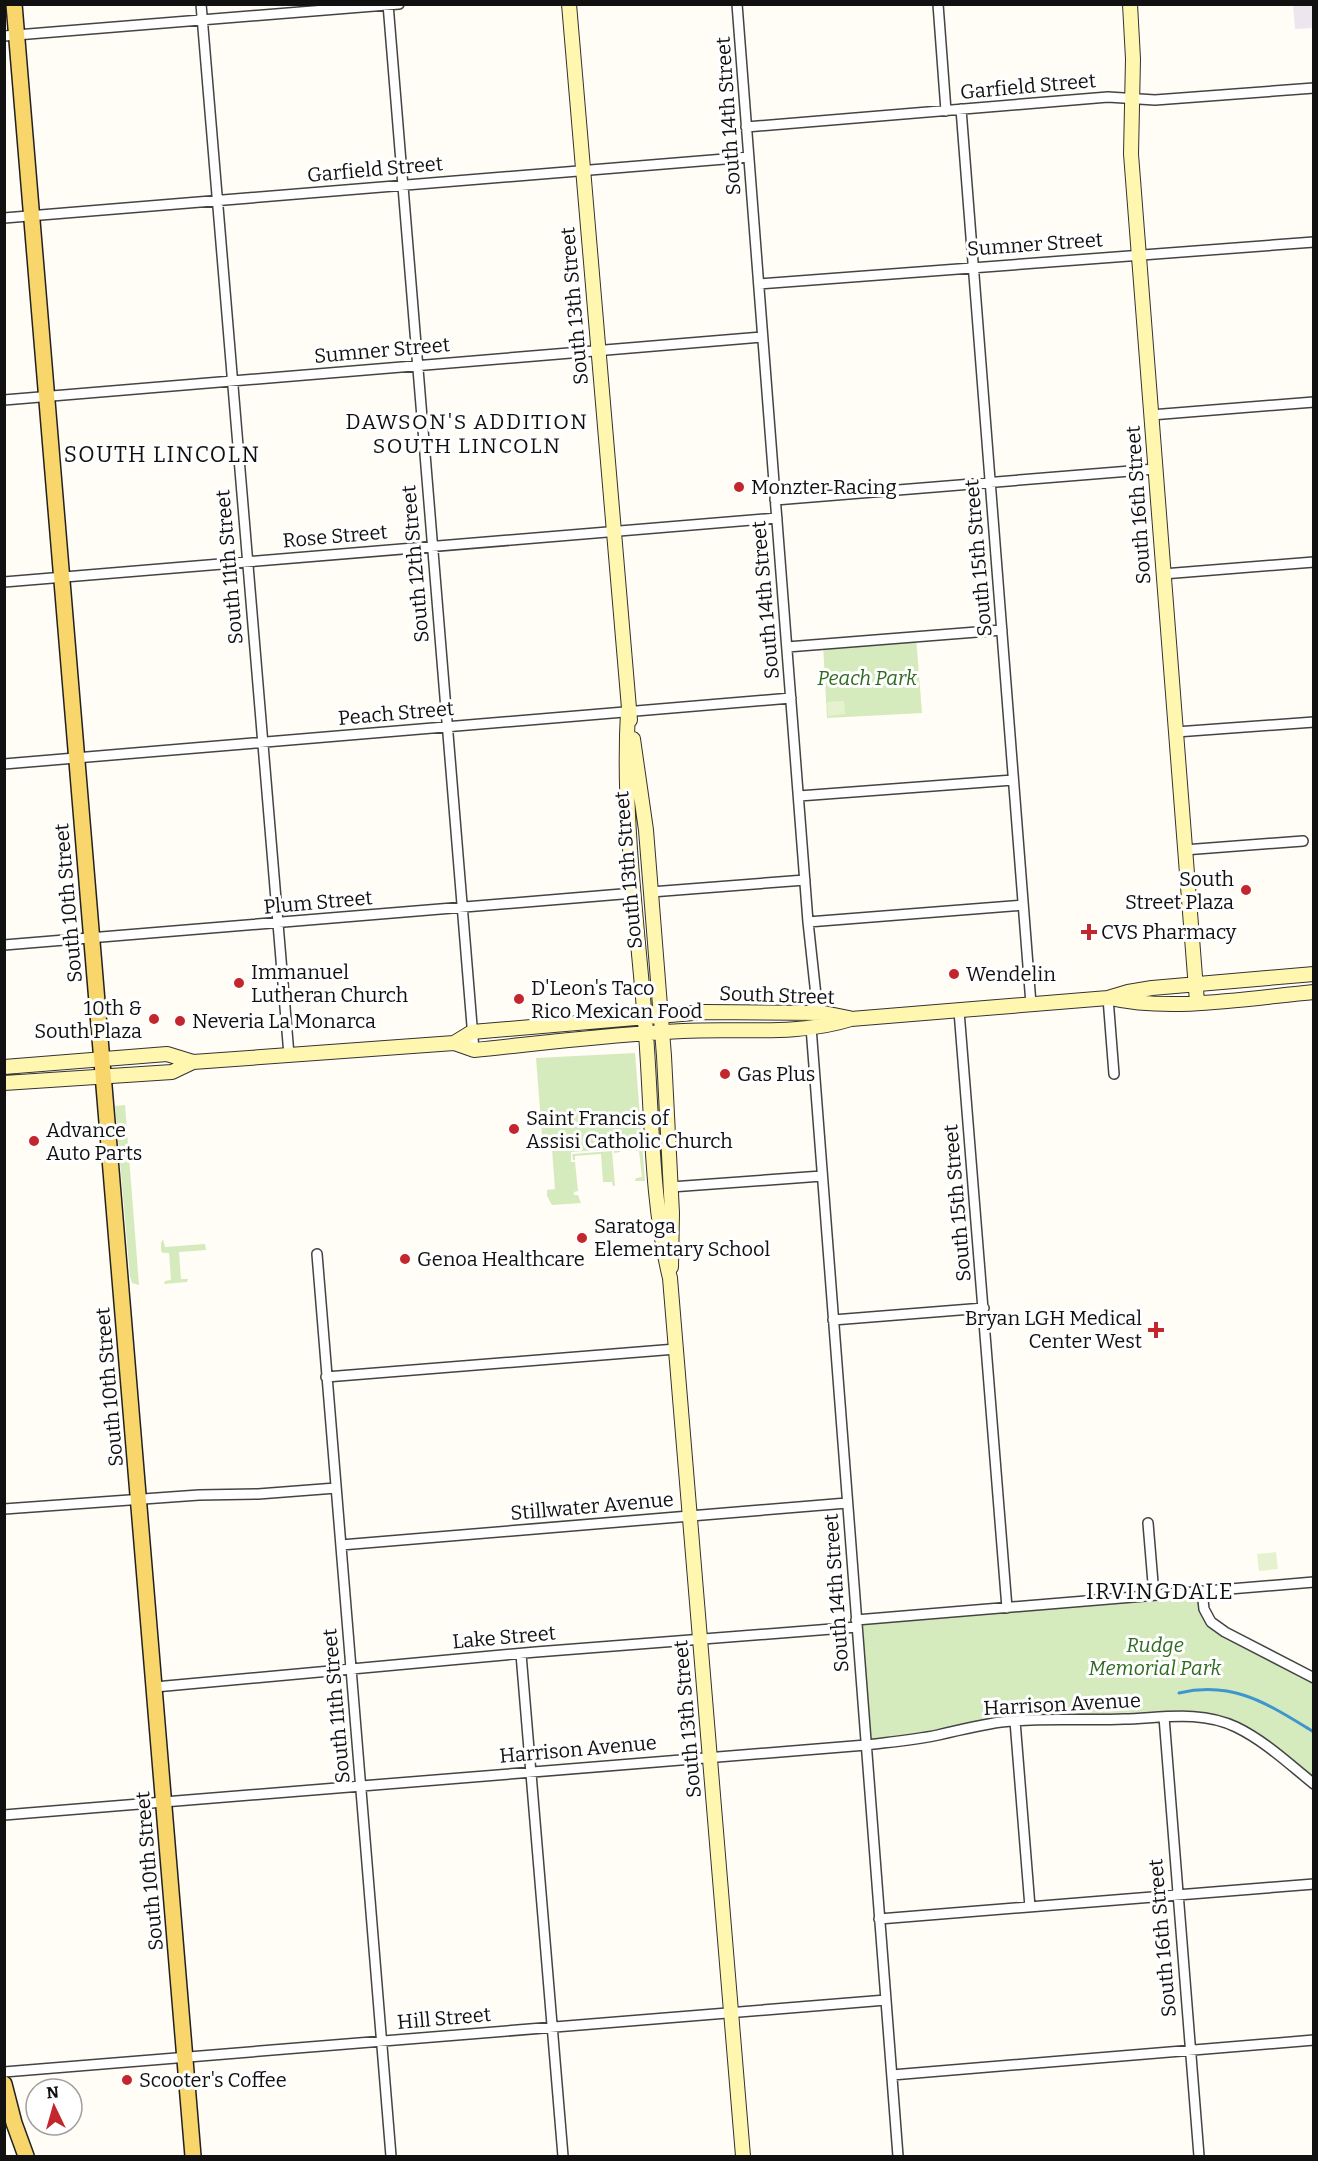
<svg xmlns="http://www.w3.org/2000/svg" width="1318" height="2161" viewBox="0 0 1318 2161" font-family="Bitter,serif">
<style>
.industrial{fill:#eee6ef}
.green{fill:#d5ebbd}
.pitch{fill:#e6f2cf}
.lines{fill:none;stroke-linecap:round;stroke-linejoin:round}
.stream{stroke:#3f96cf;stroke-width:3}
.minor-casing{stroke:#444;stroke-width:12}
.secondary-casing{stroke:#333;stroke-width:16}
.primary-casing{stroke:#222;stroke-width:18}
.minor{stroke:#fff;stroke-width:9}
.secondary{stroke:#fff6b0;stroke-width:14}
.primary{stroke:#f9d66b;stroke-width:15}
.poi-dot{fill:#c4262e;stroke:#fff;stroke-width:2}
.labels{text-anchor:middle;stroke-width:6;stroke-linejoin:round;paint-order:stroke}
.street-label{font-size:20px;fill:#111;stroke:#fff}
.poi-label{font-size:20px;fill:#111;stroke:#fff;text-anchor:start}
.park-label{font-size:20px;font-style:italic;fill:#2f6b1f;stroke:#fff}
.neighbourhood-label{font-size:21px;letter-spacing:1.5px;fill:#111;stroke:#fff}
.quarter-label{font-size:22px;letter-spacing:1.5px;fill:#111;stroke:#fff}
</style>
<rect width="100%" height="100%" fill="#fffdf5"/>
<path class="industrial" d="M1293 5H1313V28L1295 29Z"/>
<path class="green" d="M916 637 922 713 827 718 823 644Z
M635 1053 645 1181H635L636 1178 642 1177 639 1151 621 1150 620 1152 614 1153V1149L571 1152V1162H575L578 1191 574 1192V1195H578L581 1203 552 1205 547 1196V1190L555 1189 552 1149 543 1148 536 1058Z
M125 1105 139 1285 132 1283 130 1276 115 1106Z
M612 1151 615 1186H613L612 1182H603L601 1154 575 1156V1160H573L572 1154Z
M163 1239 165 1247 205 1244 206 1250 179 1252 181 1279H188L187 1282 164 1284 165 1281 171 1280 169 1253H163L161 1251V1243Z
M1202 1591 1211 1622 1313 1678V1784L1279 1755 1215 1720 1050 1719 866 1745 856 1620Z"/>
<path class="pitch" d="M844 701 845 714 828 716 827 702Z
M1276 1552 1278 1569 1259 1571 1257 1554Z"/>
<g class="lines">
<path class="stream" d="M1179 1693C1234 1680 1269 1705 1314 1732"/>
<g class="minor-casing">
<path id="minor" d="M201 4 289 1055
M388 4 474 1050
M737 4 808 922 818 1014
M938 4 946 111
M4 36 399 4
M961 109 1031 1004
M746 127 1108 97 1155 100 1314 88
M4 218 749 157
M759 284 1314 242
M4 400 762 337
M1151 415 1314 402
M775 500 1155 469
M1163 574 1314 562
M4 582 777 518
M787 647 1002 630
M1176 732 1314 722
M4 764 791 698
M799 796 1013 780
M1184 850 1303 841
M651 892 805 880
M808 922 1023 905
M4 945 634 893
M1108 998 1114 1074
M959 1011 1007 1608
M811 1027 898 2156
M671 1187 822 1176
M317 1254 391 2156
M833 1320 984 1308
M326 1377 676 1349
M4 1509 199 1495 258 1494 336 1488
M1148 1523 1154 1595
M341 1545 847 1503
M1202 1591 1204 1609 1211 1622 1225 1632 1314 1678
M856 1620 1314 1582
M521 1654 563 2156
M155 1687 536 1652 857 1627
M1164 1717 1199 2156
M1015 1721 1030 1907
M4 1815 866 1745C890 1742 914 1740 938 1735 959 1730 980 1725 1001 1722 1042 1717 1083 1721 1124 1719 1162 1718 1200 1710 1236 1727 1265 1741 1289 1764 1314 1784
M879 1919 1314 1884
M4 2072 886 2000
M892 2075 1314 2040"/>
</g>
<g class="secondary-casing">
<path id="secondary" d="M569 4 630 720
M1130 4 1133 59 1131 154 1197 1002
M628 711C622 819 638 927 646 1034 652 1112 651 1202 670 1278L743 2156
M633 739 646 830 664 1056 672 1213 671 1267
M1110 998C1171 1012 1250 998 1314 992
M454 1043 472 1032 705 1012 824 1013 849 1018
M4 1067 167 1054 193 1062 454 1043 474 1050C543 1043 613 1034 683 1031 738 1028 798 1036 851 1019L1108 998 1128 992 1152 988 1314 974
M4 1083 172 1072 193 1062"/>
</g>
<g class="primary-casing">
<path id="primary" d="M14 4 193 2156
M4 2084 14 2123 26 2156"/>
</g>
<use href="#minor" class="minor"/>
<use href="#secondary" class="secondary"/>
<use href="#primary" class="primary"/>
</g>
<g class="poi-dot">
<circle cx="739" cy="487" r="6"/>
<circle cx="1246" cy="890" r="6"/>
<path d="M1086 923h6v6h6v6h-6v6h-6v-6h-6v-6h6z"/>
<circle cx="954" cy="974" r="6"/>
<circle cx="239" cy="983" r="6"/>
<circle cx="519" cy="999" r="6"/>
<circle cx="154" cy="1019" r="6"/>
<circle cx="180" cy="1021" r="6"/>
<circle cx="725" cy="1074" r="6"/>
<circle cx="514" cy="1129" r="6"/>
<circle cx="34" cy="1141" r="6"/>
<circle cx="582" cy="1238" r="6"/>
<circle cx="405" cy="1259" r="6"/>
<path d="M1153 1321h6v6h6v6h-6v6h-6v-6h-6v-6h6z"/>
<circle cx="127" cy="2080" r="6"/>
</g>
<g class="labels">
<g class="street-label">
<text transform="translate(1028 86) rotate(-5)" y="7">Garfield Street</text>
<text transform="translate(728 116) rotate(-94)" y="7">South 14th Street</text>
<text transform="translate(375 169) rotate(-5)" y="7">Garfield Street</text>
<text transform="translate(1035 244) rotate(-4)" y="7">Sumner Street</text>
<text transform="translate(574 306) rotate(-95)" y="7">South 13th Street</text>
<text transform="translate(382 350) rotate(-5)" y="7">Sumner Street</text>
<text transform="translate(1138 505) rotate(-94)" y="7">South 16th Street</text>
<text transform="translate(335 536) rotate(-5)" y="7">Rose Street</text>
<text transform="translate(978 558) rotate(-95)" y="7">South 15th Street</text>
<text transform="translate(415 564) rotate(-95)" y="7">South 12th Street</text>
<text transform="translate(229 567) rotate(-95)" y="7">South 11th Street</text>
<text transform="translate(765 600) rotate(-95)" y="7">South 14th Street</text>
<text transform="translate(396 713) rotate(-5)" y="7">Peach Street</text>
<text transform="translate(628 870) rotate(-95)" y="7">South 13th Street</text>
<text transform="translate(318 902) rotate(-5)" y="7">Plum Street</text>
<text transform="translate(68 903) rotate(-95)" y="7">South 10th Street</text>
<text transform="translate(777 995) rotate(2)" y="7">South Street</text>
<text transform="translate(957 1203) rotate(-95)" y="7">South 15th Street</text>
<text transform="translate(109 1387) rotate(-95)" y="7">South 10th Street</text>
<text transform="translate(592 1506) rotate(-5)" y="7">Stillwater Avenue</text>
<text transform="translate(836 1593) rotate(-94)" y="7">South 14th Street</text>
<text transform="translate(504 1637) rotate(-5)" y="7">Lake Street</text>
<text transform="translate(1062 1704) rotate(-3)" y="7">Harrison Avenue</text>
<text transform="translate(336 1706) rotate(-95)" y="7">South 11th Street</text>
<text transform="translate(687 1719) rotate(-95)" y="7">South 13th Street</text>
<text transform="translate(578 1749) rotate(-5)" y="7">Harrison Avenue</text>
<text transform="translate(149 1871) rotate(-95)" y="7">South 10th Street</text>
<text transform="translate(1162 1938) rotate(-95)" y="7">South 16th Street</text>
<text transform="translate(444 2018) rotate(-5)" y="7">Hill Street</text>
</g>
<g class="poi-label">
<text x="751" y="494">Monzter Racing</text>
<text x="1234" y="886" text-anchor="end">South<tspan x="1234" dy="23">Street Plaza</tspan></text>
<text x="1101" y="939">CVS Pharmacy</text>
<text x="251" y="979">Immanuel<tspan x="251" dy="23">Lutheran Church</tspan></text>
<text x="966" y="981">Wendelin</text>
<text x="531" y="995">D'Leon's Taco<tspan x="531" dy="23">Rico Mexican Food</tspan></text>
<text x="142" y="1015" text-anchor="end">10th &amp;<tspan x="142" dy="23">South Plaza</tspan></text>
<text x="192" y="1028">Neveria La Monarca</text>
<text x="737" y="1081">Gas Plus</text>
<text x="526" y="1125">Saint Francis of<tspan x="526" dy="23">Assisi Catholic Church</tspan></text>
<text x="46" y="1137">Advance<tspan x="46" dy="23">Auto Parts</tspan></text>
<text x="594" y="1233">Saratoga<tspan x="594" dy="23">Elementary School</tspan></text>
<text x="417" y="1266">Genoa Healthcare</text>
<text x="1142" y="1325" text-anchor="end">Bryan LGH Medical<tspan x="1142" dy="23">Center West</tspan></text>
<text x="139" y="2087">Scooter's Coffee</text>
</g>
<g class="park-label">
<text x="867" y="685">Peach Park</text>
<text x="1155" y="1652">Rudge<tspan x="1155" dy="23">Memorial Park</tspan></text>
</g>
<g class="neighbourhood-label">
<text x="467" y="429">DAWSON'S ADDITION<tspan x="467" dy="24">SOUTH LINCOLN</tspan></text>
</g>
<g class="quarter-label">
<text x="162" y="462">SOUTH LINCOLN</text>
<text x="1160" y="1599">IRVINGDALE</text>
</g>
</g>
<rect width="1318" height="2161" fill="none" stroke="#111111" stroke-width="12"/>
<g transform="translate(54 2107) rotate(355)"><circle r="28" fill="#ffffff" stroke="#a0a0a0" stroke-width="1.5"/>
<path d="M0-4.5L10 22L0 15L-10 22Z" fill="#c4262e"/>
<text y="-9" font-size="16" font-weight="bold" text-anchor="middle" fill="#111111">N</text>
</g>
</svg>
